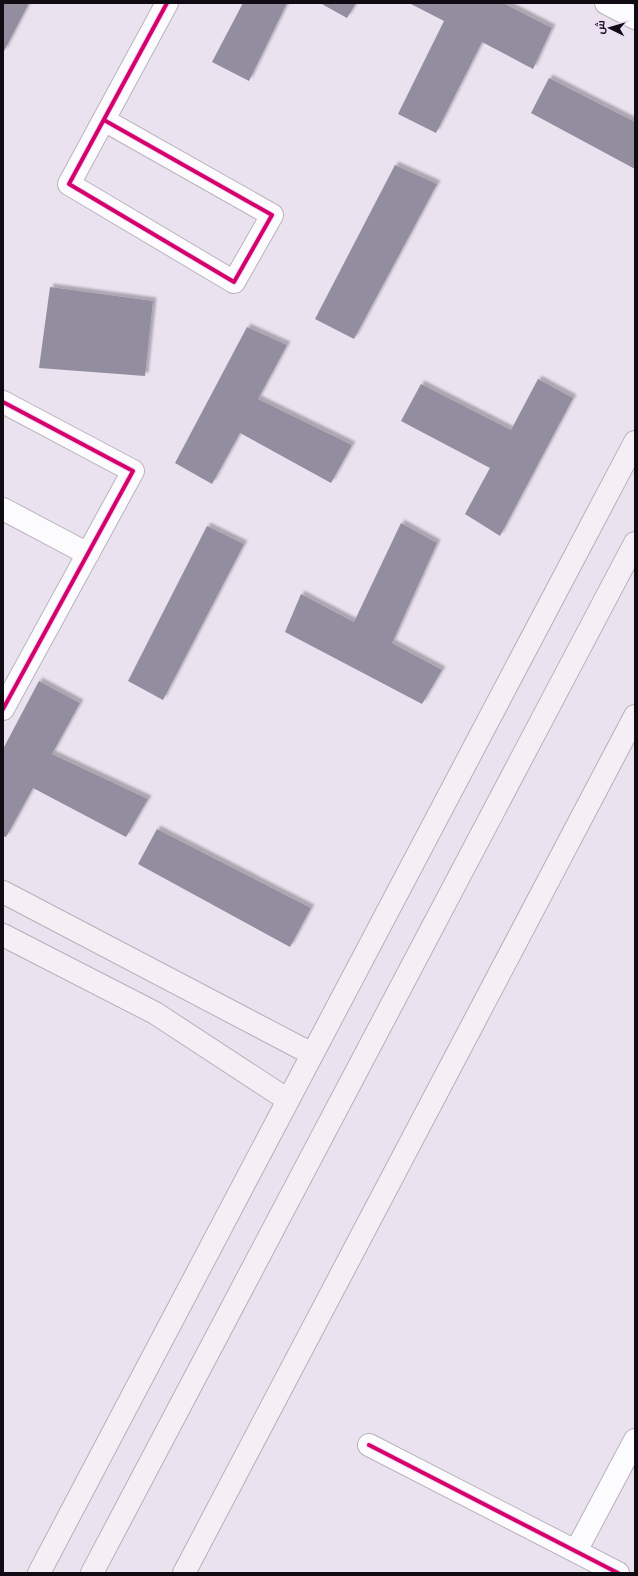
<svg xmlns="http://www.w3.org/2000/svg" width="638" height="1576" viewBox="0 0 638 1576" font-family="Commissioner,Cairo,sans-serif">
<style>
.building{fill:#938da0;filter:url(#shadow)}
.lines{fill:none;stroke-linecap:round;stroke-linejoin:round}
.minor-casing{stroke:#bab3bd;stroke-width:24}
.major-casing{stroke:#bcadbb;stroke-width:24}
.minor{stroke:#fcfbfd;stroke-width:22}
.major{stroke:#f5eef4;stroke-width:22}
.cycleway-casing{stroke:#ecdcf6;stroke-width:6}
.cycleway{stroke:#d6006c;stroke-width:4}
</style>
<defs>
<filter id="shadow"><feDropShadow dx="3.5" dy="-3.5" stdDeviation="1" flood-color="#0004"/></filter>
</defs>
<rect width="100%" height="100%" fill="#ebe2f0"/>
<path class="building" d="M3 3H29L3 53Z
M243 3H287L249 81 212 62Z
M320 3H356L347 18Z
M409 3H503L552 28 533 69 482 42 436 133 398 114 444 21Z
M549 78 635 122V169L531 113Z
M395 165 437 184 354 339 315 319Z
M50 287 153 301 145 376 39 368Z
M247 327 287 345 258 399 352 445 331 483 240 433 212 484 175 463Z
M538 379 573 398 500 536 465 514 490 468 401 421 421 384 511 430Z
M401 523 437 543 392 643 442 670 422 704 285 632 301 594 354 622Z
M207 526 244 544 163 700 128 681Z
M39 681 80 703 52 754 148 799 126 837 33 788 6 837 3 836V749Z
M157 829 311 908 290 947 138 864Z"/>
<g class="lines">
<g class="minor-casing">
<path id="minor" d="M606 3 635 18
M104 120 272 215 234 282 69 184 167 3
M3 402 133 471 3 709
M3 509 88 554
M369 1445 618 1573
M576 1551 635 1440"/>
</g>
<g class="major-casing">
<path id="major" d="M3 892 312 1054
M3 935 155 1013 288 1100
M39 1573 635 442
M92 1573 635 543
M184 1573 635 716"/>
</g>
<use href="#minor" class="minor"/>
<use href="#major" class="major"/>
<g class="cycleway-casing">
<path id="cycleway" d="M104 120 272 215 234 282 69 184 167 3
M3 402 133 471 3 709
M369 1445 618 1573"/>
</g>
<use href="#cycleway" class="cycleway"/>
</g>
<rect width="638" height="1576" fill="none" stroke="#110b14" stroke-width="8"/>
<g transform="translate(610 28) rotate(275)" stroke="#ecdcf6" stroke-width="3" paint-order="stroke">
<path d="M0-3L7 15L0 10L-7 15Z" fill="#110b14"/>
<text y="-6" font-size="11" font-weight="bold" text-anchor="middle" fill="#110b14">ش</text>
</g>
</svg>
